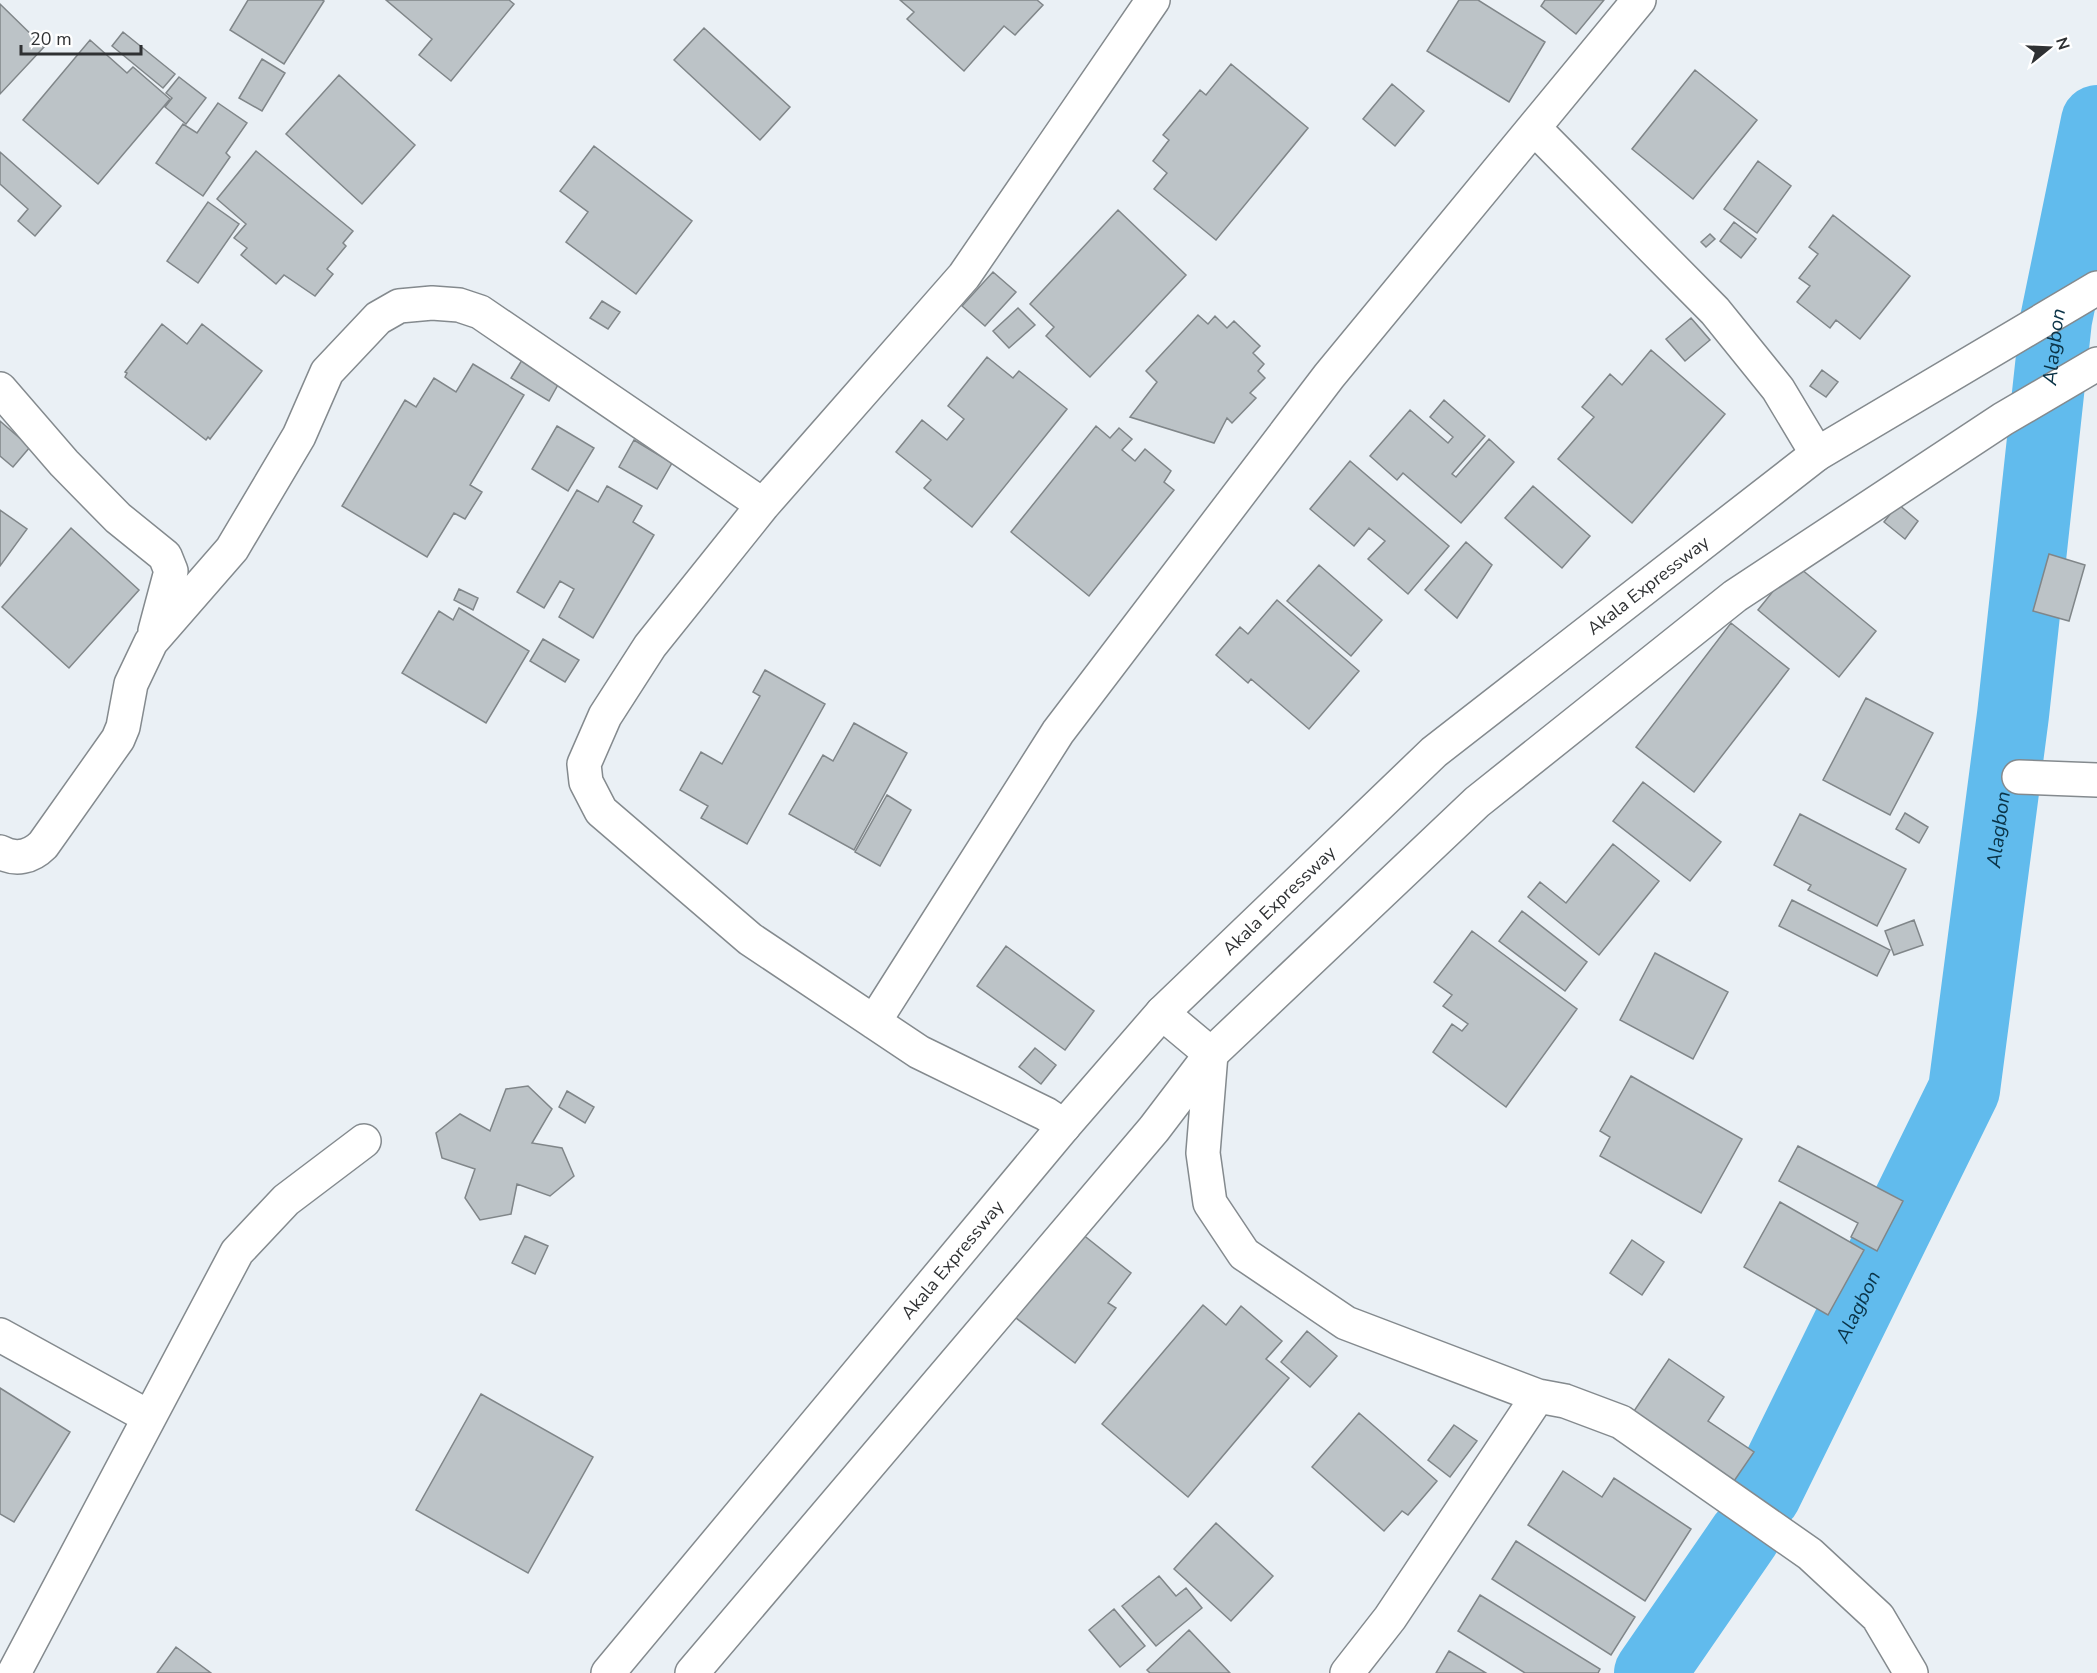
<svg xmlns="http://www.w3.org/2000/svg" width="2097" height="1673" viewBox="0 0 2097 1673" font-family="'Nunito Sans',sans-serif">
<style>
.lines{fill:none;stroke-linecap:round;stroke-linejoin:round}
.river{stroke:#61bbed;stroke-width:72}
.building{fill:#bcc3c7;stroke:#808689;stroke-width:1.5}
.minor-casing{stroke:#848a8e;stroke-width:36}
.primary-casing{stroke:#848a8e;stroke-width:36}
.minor{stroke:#fff;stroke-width:33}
.primary{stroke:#fff;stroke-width:33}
.labels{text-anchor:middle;stroke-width:4.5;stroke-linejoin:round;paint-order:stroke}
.street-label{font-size:18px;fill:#2f3133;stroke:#fff}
.water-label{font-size:20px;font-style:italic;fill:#0a3347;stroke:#fff}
</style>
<rect width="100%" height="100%" fill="#eaf0f5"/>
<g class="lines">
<g class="river">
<path id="s1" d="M1765 1495 1964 1090 2013 715 2056 320 2097 121"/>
<path d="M1650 1673 1745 1535"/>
</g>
</g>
<path class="building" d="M248 0H322L324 1 284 64 230 30Z
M386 0H509L514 4 451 81 419 55 432 39Z
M900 0H1037L1043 5 1015 35 1004 26 964 71 907 19 914 12Z
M1459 0H1478L1545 42 1509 102 1427 51Z
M1545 0H1604L1576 34 1541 6Z
M0 4 44 47 0 94Z
M704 28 790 107 760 140 674 60Z
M123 32 175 74 163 88 112 46Z
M90 40 127 73 133 67 170 99 98 184 23 120Z
M262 59 285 73 262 111 239 98Z
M1231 64 1308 128 1216 240 1154 189 1167 173 1153 161 1169 140 1163 135 1200 90 1206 95Z
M1695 70 1757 120 1693 199 1632 149Z
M339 75 415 145 362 204 286 134Z
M179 77 206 98 186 124 165 107 172 98 166 93Z
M1392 84 1424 111 1395 146 1363 119Z
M218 103 247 123 226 153 230 157 203 196 156 163 183 124 197 133Z
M594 146 692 221 636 294 566 242 588 212 560 191Z
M256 151 353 231 343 243 346 246 327 269 333 274 315 296 284 275 276 284 241 255 247 248 234 238 246 224 217 199Z
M0 152 61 206 35 236 18 221 28 209 0 184Z
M1758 161 1791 186 1757 233 1724 209Z
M208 202 239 224 198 283 167 261Z
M1118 210 1186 275 1090 377 1046 336 1054 327 1030 304Z
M1833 215 1910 276 1860 339 1836 320 1830 328 1797 302 1810 286 1799 278 1818 254 1809 247Z
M1734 222 1756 239 1741 258 1720 241Z
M1710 234 1715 239 1706 247 1701 242Z
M993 272 1016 292 985 326 962 306Z
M602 301 620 312 608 329 590 318Z
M1018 308 1035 325 1009 348 993 331Z
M1198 315 1208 324 1215 316 1227 328 1234 321 1260 346 1253 353 1264 364 1258 371 1265 378 1250 393 1256 398 1232 423 1227 418 1214 443 1130 417 1157 382 1146 371Z
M1691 318 1710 340 1685 361 1666 339Z
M162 324 187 344 202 324 262 371 210 439 208 437 206 440 125 377 127 373 125 372Z
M1651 350 1725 414 1632 523 1558 459 1594 417 1582 407 1610 374 1622 385Z
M987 357 1013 378 1019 371 1067 409 972 527 924 488 931 480 896 452 922 420 947 440 964 419 948 406Z
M522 360 559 383 549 401 511 378Z
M473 364 524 395 470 485 482 492 465 519 454 513 427 557 342 506 405 400 416 407 434 378 456 392Z
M1822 370 1838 382 1826 397 1810 386Z
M1444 400 1485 436 1452 474 1456 477 1489 439 1514 462 1461 523 1403 473 1397 480 1370 456 1410 410 1448 443 1453 437 1430 417Z
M0 421 30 447 13 467 0 456Z
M557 426 594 448 568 491 532 469Z
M1096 426 1110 438 1119 428 1132 439 1122 450 1135 461 1145 449 1171 471 1164 482 1174 490 1089 596 1011 532Z
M634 440 672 463 657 489 619 467Z
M1350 461 1449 546 1408 594 1368 559 1385 541 1369 528 1354 546 1310 509Z
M607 486 642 506 633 522 654 535 593 638 559 617 574 589 560 581 544 608 517 592 577 490 598 502Z
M1533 486 1590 536 1562 568 1505 518Z
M1898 504 1918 521 1905 539 1884 522Z
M0 510 27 529 0 566Z
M71 528 139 590 69 668 2 607Z
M1466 542 1492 565 1457 618 1425 590Z
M2049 554 2085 565 2069 621 2033 611Z
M1795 564 1876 631 1839 677 1758 610Z
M1319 565 1382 620 1351 656 1287 601Z
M459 589 478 598 473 610 454 600Z
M1277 600 1359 671 1309 729 1251 679 1248 683 1216 655 1240 627 1248 634Z
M459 608 529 651 486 723 402 673 439 611 453 620Z
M1731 623 1789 669 1694 792 1636 747Z
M543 639 579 660 565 682 530 661Z
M765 670 825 704 747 844 701 818 708 806 680 790 701 752 722 764 760 696 753 692Z
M1866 698 1933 733 1890 815 1823 780Z
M854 723 907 753 854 850 789 814 823 755 833 761Z
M1643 782 1721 842 1690 881 1613 821Z
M887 795 911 810 880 866 855 852Z
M1905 813 1928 827 1919 843 1896 829Z
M1800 814 1906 869 1877 926 1808 890 1811 885 1774 865Z
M1613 844 1659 881 1599 955 1528 897 1540 882 1566 903Z
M1792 900 1890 950 1877 976 1779 926Z
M1522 911 1587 962 1565 991 1499 941Z
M1914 920 1923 945 1894 955 1885 931Z
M1472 931 1577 1009 1506 1107 1433 1052 1452 1024 1462 1031 1468 1024 1443 1006 1452 995 1434 982Z
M1006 946 1094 1011 1065 1050 977 986Z
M1655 953 1728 992 1693 1059 1620 1020Z
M1035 1048 1056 1065 1041 1084 1019 1067Z
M1631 1076 1742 1139 1701 1213 1600 1156 1610 1137 1600 1131Z
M528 1086 552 1109 532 1143 562 1148 574 1176 550 1196 517 1184 511 1214 480 1220 465 1198 475 1169 442 1158 436 1133 460 1114 490 1131 506 1089Z
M567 1091 594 1107 585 1123 559 1107Z
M1798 1146 1903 1201 1877 1251 1851 1237 1858 1223 1779 1181Z
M1780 1202 1864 1250 1828 1315 1744 1267Z
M1072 1226 1131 1273 1108 1303 1116 1308 1075 1363 1012 1315Z
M525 1236 548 1246 535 1274 512 1263Z
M1632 1240 1664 1262 1642 1295 1610 1273Z
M1203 1305 1226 1325 1241 1306 1282 1341 1266 1359 1289 1378 1188 1497 1102 1424Z
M1307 1331 1337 1356 1310 1387 1281 1362Z
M1669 1359 1724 1397 1708 1421 1754 1452 1732 1484 1632 1414Z
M0 1388 70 1432 14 1522 0 1514Z
M481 1394 593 1457 528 1573 416 1510Z
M1359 1413 1437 1481 1408 1515 1402 1511 1384 1531 1312 1467Z
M1454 1425 1477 1441 1450 1477 1428 1460Z
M1563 1471 1602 1497 1614 1478 1691 1529 1645 1601 1528 1525Z
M1216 1523 1273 1576 1231 1621 1174 1569Z
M1516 1541 1635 1617 1611 1655 1492 1579Z
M1159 1576 1176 1596 1186 1588 1202 1608 1156 1646 1122 1606Z
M1480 1595 1600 1669 1598 1673H1525L1458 1631Z
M1114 1609 1145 1646 1120 1667 1089 1630Z
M1189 1630 1230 1673H1150L1147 1670Z
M176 1647 211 1673H157Z
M1449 1651 1486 1673H1436Z"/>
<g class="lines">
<g class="minor-casing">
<path id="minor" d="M1534 128 1715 311 1778 389 1817 454
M0 389 64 463 118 518 165 556 171 571 155 631
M2019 777 2097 780
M0 852C16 861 31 857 43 845L118 739 123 727 131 684 151 642 232 549 299 436 327 372 378 318 399 306 432 303 459 305 480 312 763 505
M874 1022 1058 732 1329 376 1639 0
M1211 1054 1203 1153 1210 1203 1244 1254 1346 1323 1538 1396 1565 1401 1621 1422 1810 1554 1878 1617 1911 1673
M1064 1126 1046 1114 919 1052 750 939 601 811 586 782 584 764 605 716 650 646 763 505 964 276 1153 0
M0 1335 149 1417
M14 1673 237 1252 286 1200 364 1141
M1347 1673 1390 1618 1538 1396"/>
</g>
<g class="primary-casing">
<g id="primary">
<path d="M1162 1013 1211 1054"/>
<path id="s2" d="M608 1673 1064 1126 1162 1013 1434 752 1817 454 2097 288"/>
<path d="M692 1673 1154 1129 1211 1054 1477 802 1735 596 2003 419 2097 364"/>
</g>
</g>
<use href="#minor" class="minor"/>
<use href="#primary" class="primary"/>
</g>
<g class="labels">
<g class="street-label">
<text dy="6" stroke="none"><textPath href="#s2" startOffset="1510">Akala Expressway</textPath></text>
<text dy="6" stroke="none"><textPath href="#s2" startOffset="1024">Akala Expressway</textPath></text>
<text dy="6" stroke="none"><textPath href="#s2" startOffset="538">Akala Expressway</textPath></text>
</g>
<g class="water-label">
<text dy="7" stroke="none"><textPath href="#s1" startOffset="1200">Alagbon</textPath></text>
<text dy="7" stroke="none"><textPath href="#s1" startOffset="714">Alagbon</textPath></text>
<text dy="7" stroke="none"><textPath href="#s1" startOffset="210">Alagbon</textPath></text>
</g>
</g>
<g transform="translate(2049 48) rotate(72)" stroke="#ffffff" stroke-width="4.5" paint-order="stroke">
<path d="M0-4.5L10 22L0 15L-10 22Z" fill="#2f3133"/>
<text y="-9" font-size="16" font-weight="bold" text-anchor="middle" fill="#2f3133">N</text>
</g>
<path d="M21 45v9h120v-9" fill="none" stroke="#2f3133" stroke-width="3"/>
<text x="30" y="45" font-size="18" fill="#2f3133" stroke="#ffffff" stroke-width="4.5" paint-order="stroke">20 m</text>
</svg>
